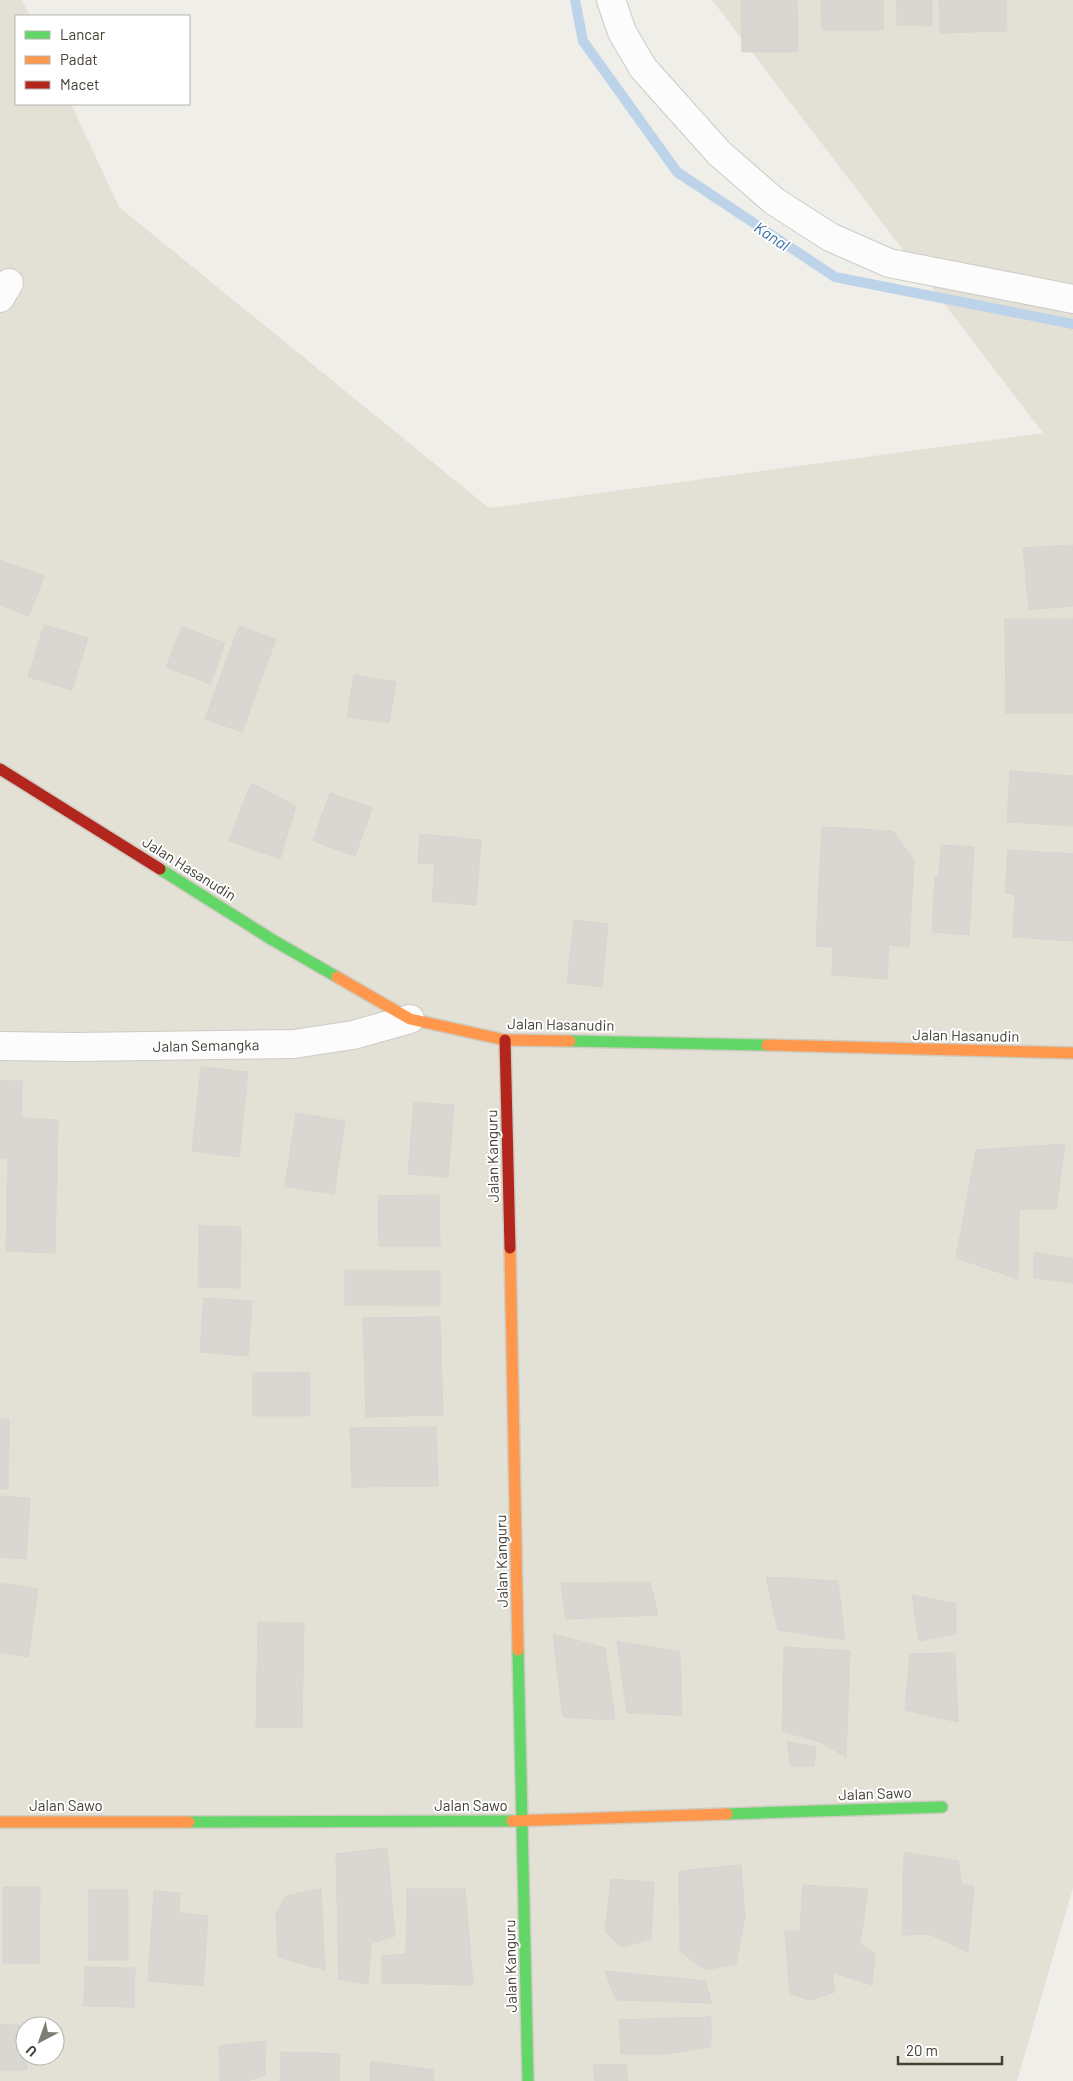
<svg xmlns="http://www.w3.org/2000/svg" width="1073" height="2081" viewBox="0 0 1073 2081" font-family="Barlow,sans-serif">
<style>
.residential{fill:#e3e0d6;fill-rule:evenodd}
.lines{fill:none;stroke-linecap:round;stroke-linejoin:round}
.stream{stroke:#bcd3ea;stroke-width:10}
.building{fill:#d8d7d1;stroke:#d7d5cf}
.street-casing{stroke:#cdcbc6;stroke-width:30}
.fast-casing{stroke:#cecbc0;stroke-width:14}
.slow-casing{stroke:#cecbc0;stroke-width:14}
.jam-casing{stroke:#cecbc0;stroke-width:14}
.street{stroke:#fdfcfc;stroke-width:28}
.fast{stroke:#63d668;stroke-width:11}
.slow{stroke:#ff974d;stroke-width:11}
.jam{stroke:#b3261e;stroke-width:11}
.labels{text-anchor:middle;stroke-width:4;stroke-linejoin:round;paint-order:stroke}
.street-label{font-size:15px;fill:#444036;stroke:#fff}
.water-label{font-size:16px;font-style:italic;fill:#366ca8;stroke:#fff}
</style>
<rect width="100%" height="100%" fill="#efeee9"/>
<path class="residential" d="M0 0H22L30 16H16V104H71L119 207 489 508 1043 433 712 0H1073V1888L1017 2081H0ZM25 2026H55V2056H25Z"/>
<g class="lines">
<path class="stream" d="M575 0 583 41 677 172 835 277 1073 324"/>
</g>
<path class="building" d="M741 0H797L798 52H742Z
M821 0H883V30H822Z
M897 0H932V26L897 25Z
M939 0H1006L1007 31 940 33Z
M1073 545V606L1029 610 1023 548Z
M0 560 44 576 29 616 0 605Z
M1005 619H1073V713H1006Z
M44 625 88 638 72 690 28 677Z
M239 626 276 639 242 732 205 719Z
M182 627 225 643 210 684 166 667Z
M354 675 396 682 389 723 347 717Z
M1010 771 1073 776V826L1007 822Z
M251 783 296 806 280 859 229 841Z
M330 793 372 808 355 856 313 841Z
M822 827 893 831 914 860 909 947 889 945 887 979 832 975 833 947 816 946Z
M420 834 481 840 476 905 432 901 435 864 418 863Z
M941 845 974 847 969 935 932 932 935 876H939Z
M1008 850 1073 854V941L1013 937 1015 894 1005 893Z
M574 920 608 924 602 987 567 983Z
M201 1067 248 1072 239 1157 192 1151Z
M0 1081H22L21 1118 58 1120 55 1253 6 1251 8 1158H0Z
M414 1102 454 1105 448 1177 408 1174Z
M296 1113 345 1121 334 1194 285 1186Z
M1065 1144 1056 1209H1019L1018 1279 956 1258 976 1150Z
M439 1195 440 1246H379L378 1196Z
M199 1226 241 1227 240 1288 198 1287Z
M1034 1252 1073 1259V1283L1034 1278Z
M345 1270 440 1271V1306L345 1305Z
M204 1298 252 1301 248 1356 200 1352Z
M440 1317 443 1415 366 1417 363 1318Z
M310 1372V1416H253V1373Z
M0 1419H9L8 1489H0Z
M436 1427 438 1486 352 1487 350 1428Z
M0 1496 30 1498 26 1559 0 1557Z
M766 1577 838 1581 845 1640 778 1630Z
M650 1582 658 1615 566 1619 561 1583Z
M0 1583 38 1589 28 1657 0 1652Z
M912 1595 956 1604V1634L919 1641Z
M258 1622 304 1623 302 1728 256 1727Z
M553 1634 605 1648 615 1720 563 1717Z
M617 1641 680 1652 682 1715 627 1713Z
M784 1647 850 1651 846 1757 820 1742 782 1731Z
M955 1653 958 1722 905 1710 910 1654Z
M787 1742 816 1747 814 1766H791Z
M387 1848 395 1936 371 1943 368 1984 339 1979 336 1854Z
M904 1852 958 1861 962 1885 974 1886 968 1952 929 1934 902 1935Z
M741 1865 745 1916 736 1964 705 1970 680 1951 679 1871Z
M611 1879 654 1882 651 1939 622 1947 605 1932Z
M803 1885 868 1889 860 1944 875 1954 872 1985 832 1972 835 1992 810 2000 790 1994 785 1931H800Z
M3 1887H40L39 1963H3Z
M321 1889 325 1970 278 1957 276 1914 286 1896Z
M407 1889H465L473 1985 382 1983V1956L406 1954Z
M89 1890H128V1960H89Z
M154 1891 180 1893 179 1913 208 1916 203 1986 148 1981Z
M85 1967 135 1968 134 2007 84 2006Z
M605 1971 706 1981 711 2003 616 2000Z
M711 2017V2047L664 2054H621L619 2020Z
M0 2025H27L25 2026 27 2070H0Z
M266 2041 265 2075 247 2081H220L219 2046Z
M281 2052 340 2054 339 2081H280Z
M371 2061 433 2070 434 2081H370Z
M626 2064 628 2081H595L593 2065Z"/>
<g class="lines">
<g class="street-casing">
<path id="street" d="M611 0 622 32 643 68 719 153 774 201 830 237 889 263 1073 299
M0 298 9 283
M0 1046 75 1047 294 1044 353 1035 410 1019"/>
</g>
<g class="fast-casing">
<path id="fast" d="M160 869 271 939 337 977
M570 1041 767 1045
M518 1650 528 2081
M727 1814 942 1807
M189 1822 512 1821"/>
</g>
<g class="slow-casing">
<path id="slow" d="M337 977 410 1019 505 1040 570 1041
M767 1045 1073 1053
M510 1248 518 1650
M512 1821 727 1814
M0 1822H189"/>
</g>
<g class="jam-casing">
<path id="jam" d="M0 769 160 869
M505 1040 510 1248"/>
</g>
<use href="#street" class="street"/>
<use href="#fast" class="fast"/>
<use href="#slow" class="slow"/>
<use href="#jam" class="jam"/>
</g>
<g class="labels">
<g class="street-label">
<text transform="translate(189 869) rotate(32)" y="5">Jalan Hasanudin</text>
<text transform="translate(561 1025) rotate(1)" y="5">Jalan Hasanudin</text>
<text transform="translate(966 1036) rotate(1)" y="5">Jalan Hasanudin</text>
<text transform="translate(206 1046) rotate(-1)" y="5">Jalan Semangka</text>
<text transform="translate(493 1156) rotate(-91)" y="5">Jalan Kanguru</text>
<text transform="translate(502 1561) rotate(-91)" y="5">Jalan Kanguru</text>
<text transform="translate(875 1794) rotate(-2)" y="5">Jalan Sawo</text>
<text x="66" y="1811">Jalan Sawo</text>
<text x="471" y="1811">Jalan Sawo</text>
<text transform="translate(511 1966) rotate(-91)" y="5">Jalan Kanguru</text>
</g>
<g class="water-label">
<text transform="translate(772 236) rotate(34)" y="6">Kanal</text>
</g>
</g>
<rect x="15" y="15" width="175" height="90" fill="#ffffff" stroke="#b4b3af"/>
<rect x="25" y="31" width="25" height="8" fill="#63d668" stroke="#b4b3af"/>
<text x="60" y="40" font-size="15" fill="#444036">Lancar</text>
<rect x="25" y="56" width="25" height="8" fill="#ff974d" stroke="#b4b3af"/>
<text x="60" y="65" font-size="15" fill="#444036">Padat</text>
<rect x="25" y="81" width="25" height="8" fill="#b3261e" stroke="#b4b3af"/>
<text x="60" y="90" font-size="15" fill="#444036">Macet</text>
<g transform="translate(40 2041) rotate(221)"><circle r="24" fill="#ffffff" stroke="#b4b3af"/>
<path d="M0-4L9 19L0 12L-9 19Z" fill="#807d75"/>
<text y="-8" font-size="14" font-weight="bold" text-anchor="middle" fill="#444036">U</text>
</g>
<path d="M898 2056v8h104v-8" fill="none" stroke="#444036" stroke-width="2.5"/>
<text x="906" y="2056" font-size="15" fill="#444036" stroke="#ffffff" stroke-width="4" paint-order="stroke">20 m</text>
</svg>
